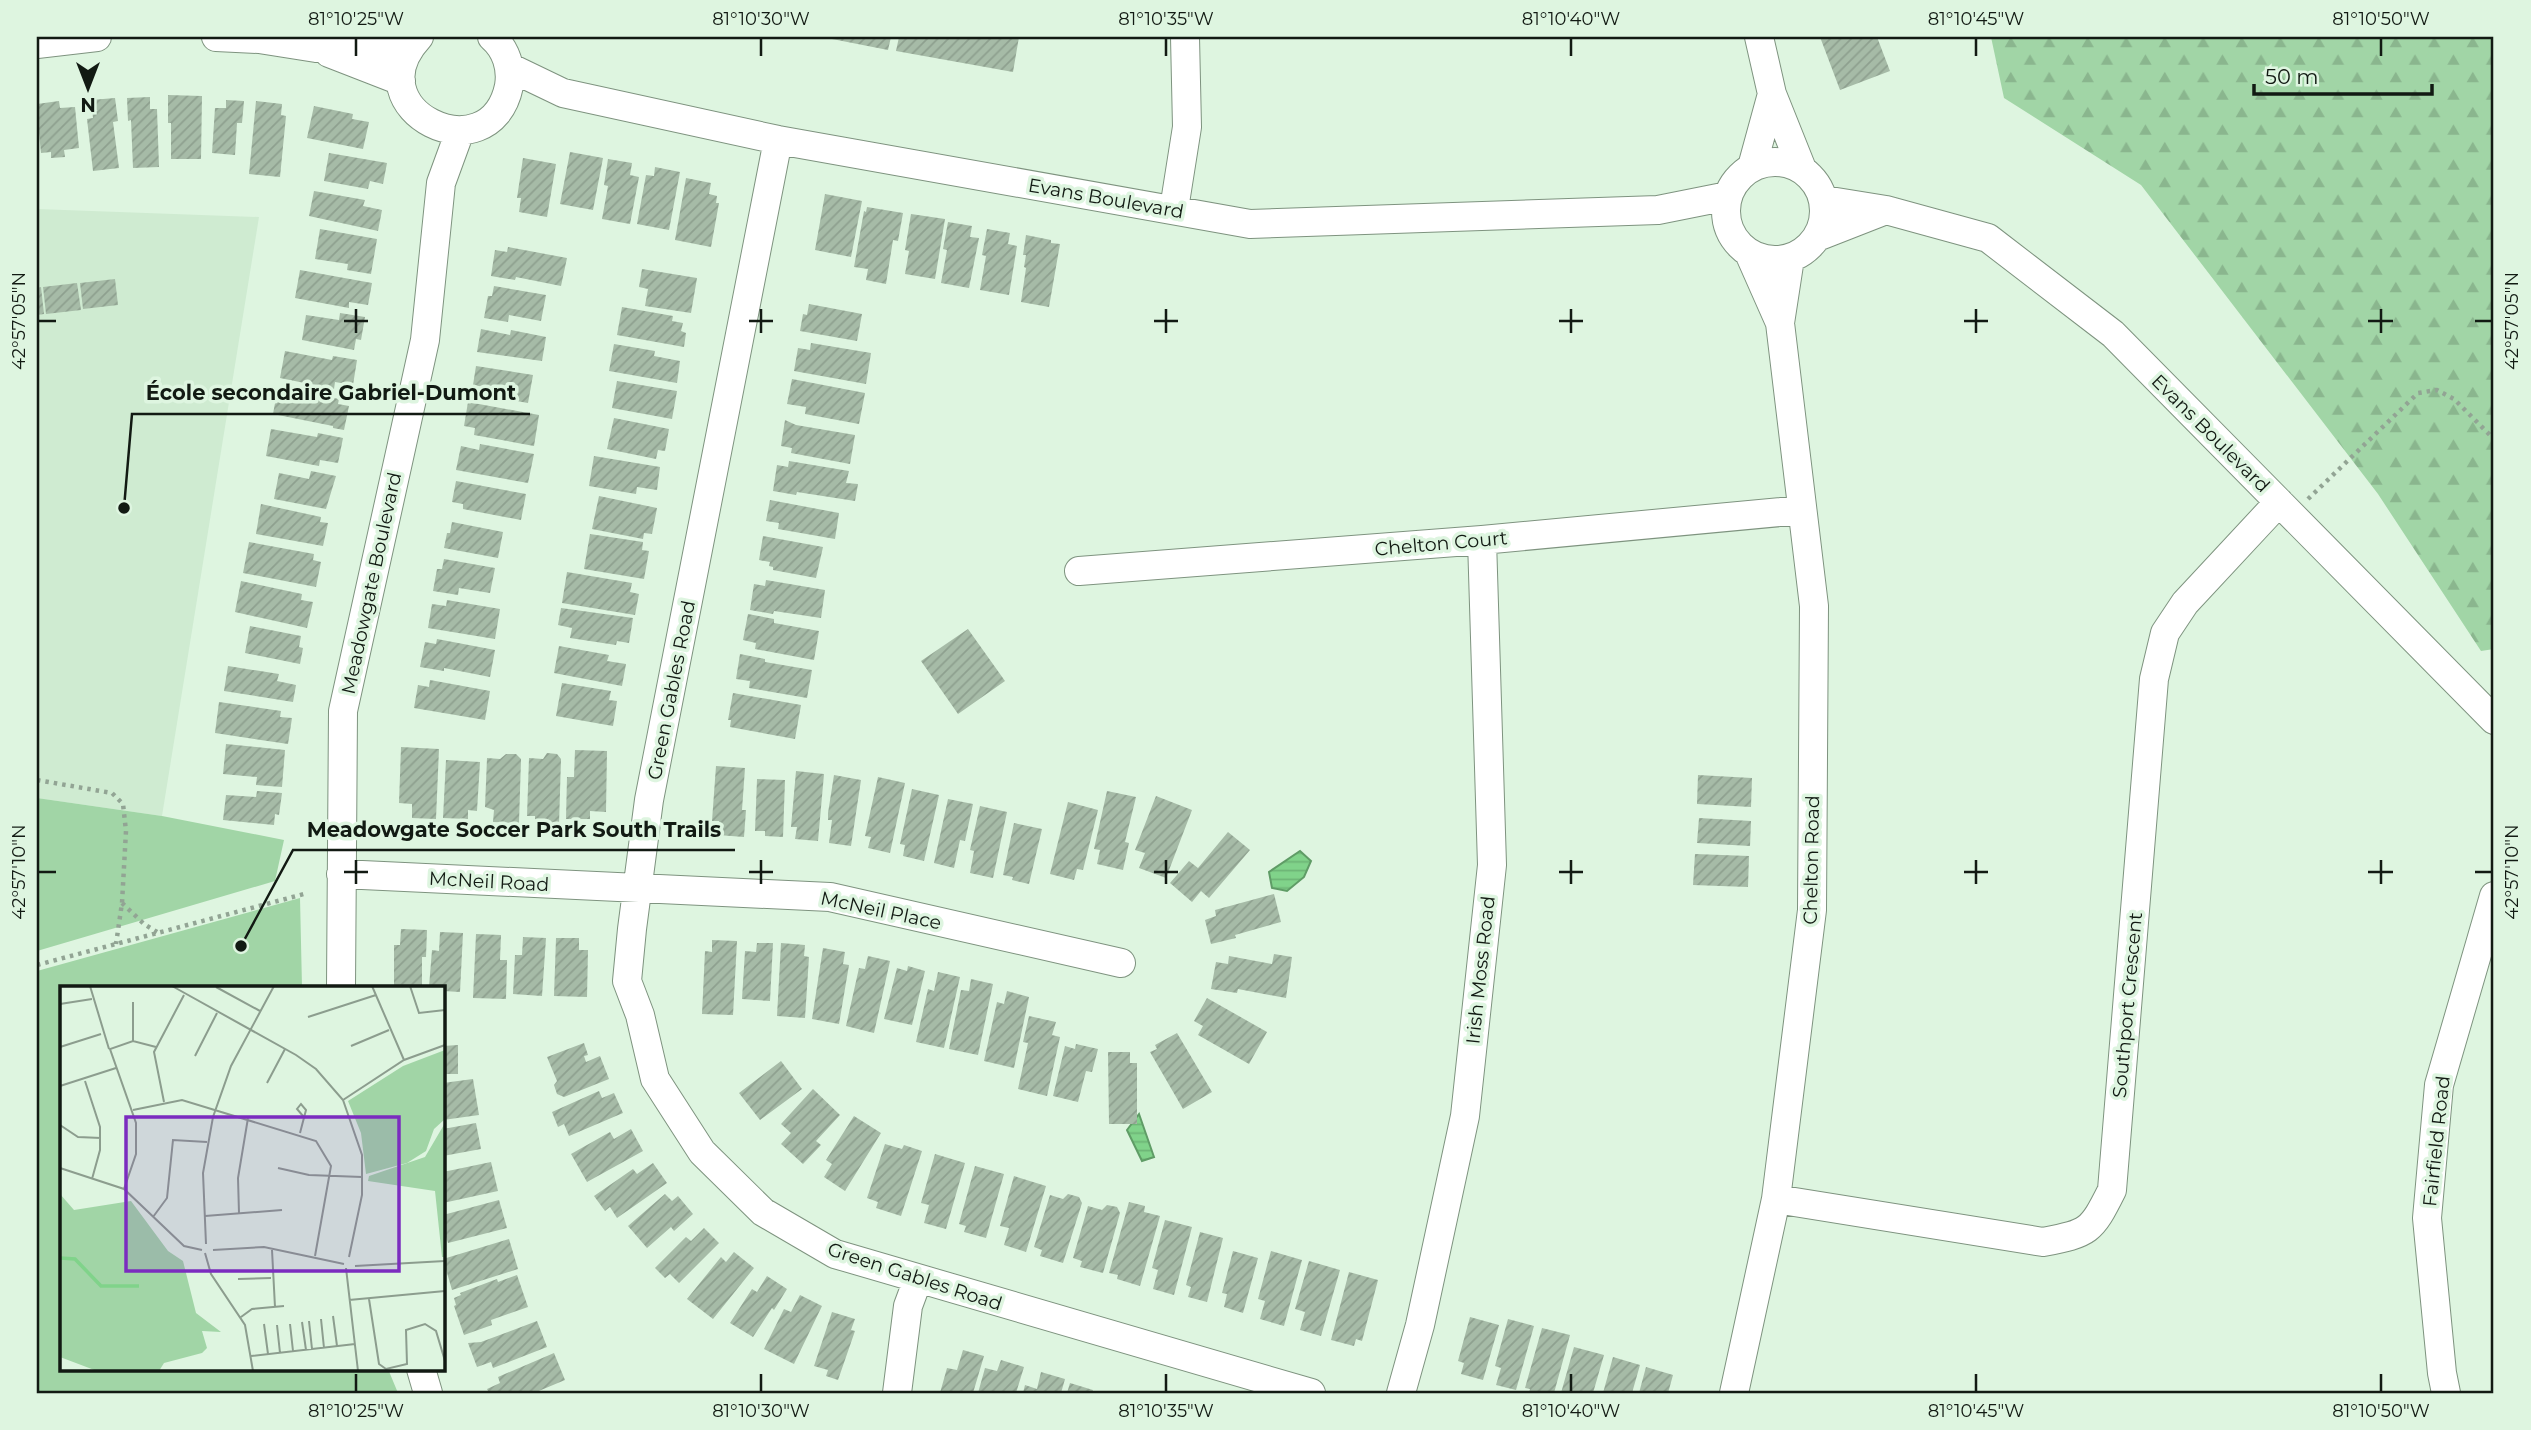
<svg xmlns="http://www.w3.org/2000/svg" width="2531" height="1430" viewBox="0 0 2531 1430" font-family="Montserrat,sans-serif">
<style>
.built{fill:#cfebd1}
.green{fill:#a1d5a6}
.forest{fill:url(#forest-firs)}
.water{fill:url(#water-rules);stroke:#5f9c66;stroke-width:2}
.building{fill:url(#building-hatch)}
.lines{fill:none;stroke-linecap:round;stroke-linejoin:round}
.minor-casing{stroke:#7e937f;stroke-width:30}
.path{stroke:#92a494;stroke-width:4.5;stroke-dasharray:3.5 5;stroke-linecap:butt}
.minor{stroke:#fff;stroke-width:28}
.ticks{fill:none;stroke:#121a13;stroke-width:2.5}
.labels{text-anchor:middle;stroke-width:7;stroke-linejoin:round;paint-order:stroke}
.street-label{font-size:19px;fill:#121a13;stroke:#def5e0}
.inset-river{fill:none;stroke:#80d38a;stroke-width:3.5}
.inset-road{fill:none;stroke:#8c9d8e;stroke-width:2}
.view{fill:#7b2cbf;fill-opacity:0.15;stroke:#7b2cbf;stroke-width:3.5}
.inset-edge{fill:none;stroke:#121a13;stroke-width:3.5}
.leader{fill:none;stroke:#121a13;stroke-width:2.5}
.callout-dot{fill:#121a13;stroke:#def5e0;stroke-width:2.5}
.callout-label{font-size:21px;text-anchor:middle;font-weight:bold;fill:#121a13;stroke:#def5e0;stroke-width:7;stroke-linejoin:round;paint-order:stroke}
.neatline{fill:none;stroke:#121a13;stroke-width:2.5}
.ticks-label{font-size:18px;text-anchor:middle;fill:#121a13}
</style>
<defs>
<pattern id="forest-firs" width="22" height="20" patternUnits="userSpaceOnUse" patternTransform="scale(1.75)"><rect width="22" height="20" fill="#a1d5a6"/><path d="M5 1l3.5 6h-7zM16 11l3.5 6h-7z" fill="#8ab68e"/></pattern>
<pattern id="water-rules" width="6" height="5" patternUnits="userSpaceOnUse" patternTransform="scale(1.75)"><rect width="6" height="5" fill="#80d38a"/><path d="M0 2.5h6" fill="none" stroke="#6eb576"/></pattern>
<pattern id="building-hatch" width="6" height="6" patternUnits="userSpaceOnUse" patternTransform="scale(1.75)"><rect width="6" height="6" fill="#a6bba7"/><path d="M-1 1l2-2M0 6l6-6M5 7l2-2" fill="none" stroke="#8ea08f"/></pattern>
</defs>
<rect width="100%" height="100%" fill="#def5e0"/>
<path class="built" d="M37 209 259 217 162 816 37 798Z"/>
<path class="green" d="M37 798 162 816 284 840 275 881 37 951Z
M300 898 302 987H61V1369H388L398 1393H37V971Z"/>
<path class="forest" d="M1991 37H2494V649L2481 651 2378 494 2141 185 2004 98Z"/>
<path class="water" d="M1300 851 1311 861 1304 877 1287 891 1272 888 1269 872Z
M1139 1114 1154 1157 1142 1161 1127 1130Z"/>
<path class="building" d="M822 37H891L888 50Z
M899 37H1019L1013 72 896 51Z
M1820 37H1877L1890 71 1840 90Z
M168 95 202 96 201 159H171V123H168Z
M150 97V109H157L159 167 133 168 131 120 128 121 127 98Z
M115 98 118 121 113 122 119 168 93 171 87 119 93 118 91 100Z
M226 100 244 101 242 123H237L235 155 212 153 215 108H226Z
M59 101 60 108 75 107 79 148 64 150 65 157 51 158V152L41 153 39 133H37V104Z
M256 101 282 104 281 115 286 116 280 177 249 174Z
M314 106 353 114 352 119 369 122 363 149 307 138Z
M570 152 603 158 593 210 560 204Z
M329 153 387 163 383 184 370 181 368 189 324 181Z
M523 158 556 164 547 217 519 212 521 198H517Z
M608 159 632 163 630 175 639 177 630 224 602 219 608 186 604 185Z
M655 167 680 172 669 230 637 224 646 175 654 176Z
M686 178 711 183 709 194 717 196 716 203H719L711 247 675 240Z
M314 191 365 200 363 206 382 210 378 231 309 216Z
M825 194 862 201 851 257 815 250Z
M867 207 903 213 898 241 893 240 886 284 866 280 868 269 854 267 864 211 866 212Z
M911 214 945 219 935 279 905 274 909 251 905 250Z
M948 222 972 226 970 237 979 238 969 288 941 283 947 250 943 249Z
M320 229 377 239 371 274 347 270 348 264 315 259Z
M987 229 1010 233 1008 244 1017 246 1009 295 980 290 986 256 982 255Z
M1026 235 1051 240V243L1060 244 1049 307 1021 302 1026 268 1024 267 1026 255H1023Z
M508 247 567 258 561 286 516 277 515 280 491 276 495 250 507 252Z
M642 269 697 278 691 313 645 306 648 289 639 287Z
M300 270 372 283 368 305 349 302V308L295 298Z
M115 279 118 305 83 309 80 283Z
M77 283 81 310 46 314 43 287Z
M494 286 546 295 541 321 509 315 508 322 484 318 488 296H492Z
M41 287 44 314 37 315V288Z
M809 304 862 314 857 341 800 331 803 314 807 315Z
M622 307 673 316 672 321 683 323 681 331 686 333 684 347 617 335Z
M340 313 365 317 361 340 356 339 354 350 302 340 306 315 339 320Z
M481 329 510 335 511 330 546 337 542 361 477 352Z
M811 343 871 353 866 384 794 371 798 348 810 350Z
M614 344 655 351 654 356 680 361 677 383 609 371Z
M285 351 332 360 333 356 357 360 353 385 335 382 334 389 280 378Z
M476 366 533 375 528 403 489 396 490 388 473 385Z
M792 379 865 393 859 424 805 414 806 407 787 404Z
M617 381 677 391 672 419 612 408Z
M278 387 339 399 338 404 349 406 344 430 333 428V426L273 414Z
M468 402 539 415 534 446 474 435 475 428 464 426Z
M614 418 669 429 665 451 658 450 656 459 607 449Z
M785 420 796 425 855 435 850 464 791 453 792 448 781 446Z
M271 429 317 437 318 433 343 438 338 463 320 460 319 466 266 456Z
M480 444 534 454 528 483 456 470 461 446 479 450Z
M594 456 660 467 657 490 637 487 636 494 589 486Z
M789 461 849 471 846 483 858 484 855 501 797 492 796 495 773 491 777 465 788 467Z
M311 471 336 476 326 509 274 499 279 473 309 479Z
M456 481 526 494 521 520 463 509V504L452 502Z
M599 496 657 508 652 534 644 533 643 539 592 529Z
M770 500 839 513 835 539 778 529 779 523 766 521Z
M261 504 321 517 320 522 328 523 323 546 256 534Z
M452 522 503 532 498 558 444 548 447 533H450Z
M590 534 643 542 642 550 649 551 644 579 584 569Z
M763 536 823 547 816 578 773 570V567L769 566 770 562 759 560Z
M249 542 314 554 313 560 321 562 316 587 243 573Z
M444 559 495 568 490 593 459 588 458 595 433 591 437 569H442Z
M567 572 632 583 630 592 639 594 635 615 562 603Z
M766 580 825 590 821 618 774 611 773 614 750 610 754 584 765 586Z
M241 581 302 594 301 600 313 602 307 628 235 612Z
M447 600 500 609 495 639 428 628 432 604 446 606Z
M561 608 633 618 629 643 617 641 616 645 570 638 572 628 558 625Z
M748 614 774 619V623L819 631 814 660 755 649 756 643 743 640Z
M250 626 301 636 299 647 303 648 300 664 245 653Z
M968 629 1005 681 958 714 921 661Z
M437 639 495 650 490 677 444 668V671L420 667 425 642 436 644Z
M559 646 609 655 607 661 626 664 622 686 554 673Z
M740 654 765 659V662L812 670 807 698 749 688 750 681 736 679Z
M228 666 279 674 277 681 296 685 293 702 224 691Z
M430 680 490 691 485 720 414 708 418 685 429 687Z
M562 683 611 691 609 700 617 701 613 726 556 716Z
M733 693 801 705 795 739 730 727 731 720H728Z
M219 702 281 711 280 717 292 718 288 744 215 733Z
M226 744 285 750 282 787 256 785 257 777 223 774Z
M401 747 439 749 436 819 412 818V804L399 803Z
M575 750 607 751 606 812 590 811V819H566L567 777H574Z
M547 753 557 754 561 759 559 825 535 824V816H527L529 758 543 759Z
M506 754H516L521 759 519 823 493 822 494 810 485 807 487 758 500 759Z
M446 760 480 762 477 811 468 810V819L443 818Z
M716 766 745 768 742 810H746L744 837 718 835 719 821H712Z
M796 771 824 774 818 841 795 839 797 827H791Z
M834 775 861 780 851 846 829 843 832 820H828V813Z
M1698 775 1752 778 1751 807 1697 804Z
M878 777 905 783 890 853 868 848 871 837 865 836Z
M757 779 785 780 783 837 765 836V831H755Z
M912 789 939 795 924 861 903 856 905 845 900 844Z
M257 791 282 793 279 815 275 814 274 825 223 820 226 795 256 797Z
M1107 791 1136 797 1125 842 1129 843 1123 870 1097 864 1100 850 1094 849Z
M1156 796 1192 810 1166 878 1139 868 1145 853 1135 850Z
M948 799 973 804 965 841 960 840 954 868 934 863Z
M1068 802 1098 810 1083 870 1077 869 1074 880 1050 874Z
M980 806 1007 812 993 878 970 873 974 851 970 850Z
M1699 818 1751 821 1750 846 1697 843Z
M1014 823 1042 829 1029 884 1012 880 1013 877 1003 875Z
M1228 832 1250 850 1209 898 1201 891 1192 902 1170 883 1189 861 1198 868Z
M1695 854 1749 856 1748 887 1693 885Z
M1274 894 1281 922 1235 935 1236 938 1211 944 1205 920 1216 916 1215 910Z
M401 929 427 930 426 957H422V987H394V945H400Z
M440 932 463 933 460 992 443 991V987H429L432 950 439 951Z
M476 934 501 935 500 960H507L506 999 473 998Z
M523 937 546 938 542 996 513 994 515 955H522Z
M556 938H579V950H588L587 997 554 996Z
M712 940 737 941 733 1015 702 1014 705 951 712 952Z
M757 943H773L770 1001 742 999 745 951 756 952Z
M781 943 805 945 804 956 809 957 805 1018 777 1016Z
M823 948 845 952 843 964 849 965 839 1024 812 1019Z
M1274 954 1292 957 1286 998 1238 989 1237 993 1211 989 1216 962 1228 964 1229 956 1272 964Z
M868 956 890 961 874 1033 846 1026 859 968 865 969Z
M908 966 925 971 912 1025 884 1019 897 968 907 971Z
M938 972 960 977 944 1048 916 1042 928 989 934 991Z
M971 979 993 984 978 1055 949 1049 961 990 969 991Z
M1007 991 1029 997 1014 1068 984 1061 997 1002 1004 1004Z
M1207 998 1267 1032 1249 1064 1198 1035 1203 1026 1194 1021Z
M1029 1016 1056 1022 1052 1035 1060 1037 1047 1096 1018 1089 1028 1043 1023 1042Z
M1177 1033 1212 1092 1183 1109 1150 1052 1157 1049 1155 1045Z
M584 1043 588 1055 584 1056 586 1062 600 1056 609 1079 564 1097 557 1094 554 1085 557 1081 547 1057Z
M1076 1044 1098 1049 1092 1072 1086 1071 1078 1102 1053 1096 1065 1046 1075 1049Z
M458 1045V1074H443V1046Z
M1108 1052H1130V1063H1137V1124H1109Z
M781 1061 802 1089 760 1120 739 1093Z
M473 1079 479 1115 443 1120V1083Z
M813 1089 840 1115 816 1141 821 1145 803 1164 781 1144 791 1133 781 1124Z
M599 1091 602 1098 614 1093 623 1113 569 1136 564 1124 558 1127 552 1112Z
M854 1116 881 1133 845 1191 824 1177 832 1164 826 1160Z
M476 1123 481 1149 443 1156V1129Z
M631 1129 643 1151 587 1182 571 1154 610 1132 614 1139Z
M885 1144 902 1149 904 1145 922 1151 901 1216 876 1208 878 1202 867 1198Z
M935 1154 965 1163 946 1229 924 1223 929 1205 921 1203Z
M491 1162 498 1191 443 1203V1172Z
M653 1163 667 1183 617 1218 610 1207 605 1211 594 1196 633 1169 637 1174Z
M975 1166 1004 1174 986 1238 964 1232 966 1226 959 1224Z
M1014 1176 1046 1186 1026 1252 1004 1245 1009 1228 1000 1226Z
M665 1194 672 1201 678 1196 693 1214 674 1231 671 1227 647 1248 628 1226Z
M1068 1194 1079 1197 1082 1203 1063 1263 1040 1256 1042 1250 1034 1247 1050 1195 1063 1199Z
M499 1200 507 1228 448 1243 446 1237 443 1238V1215Z
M1129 1202 1145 1206 1144 1212 1160 1216 1140 1286 1117 1279 1118 1275 1109 1273Z
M1107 1205 1117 1207 1120 1213 1103 1273 1080 1267 1082 1261 1073 1258 1088 1206 1102 1210Z
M1165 1220 1192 1227 1174 1295 1153 1289 1158 1270 1152 1268Z
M704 1228 719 1243 679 1283 670 1274 665 1278 655 1268 686 1237 691 1241Z
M1200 1232 1223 1238 1207 1302 1188 1297 1191 1287 1186 1285Z
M509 1239 518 1269 452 1290 443 1259Z
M1233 1251 1258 1258 1243 1313 1224 1307 1227 1294 1222 1293Z
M1271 1251 1302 1260 1284 1326 1260 1319 1265 1301 1258 1299Z
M734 1252 754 1268 713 1319 687 1299 721 1257 726 1262Z
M1309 1261 1340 1270 1321 1336 1300 1330 1305 1312 1295 1309Z
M1349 1272 1378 1280 1362 1341 1356 1339 1354 1346 1331 1340Z
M517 1275 528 1307 491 1320 492 1325 464 1335 454 1306 456 1305 454 1298 461 1295 460 1293 497 1279 498 1282Z
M767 1276 787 1289 774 1310 772 1308 753 1337 730 1323 752 1289 757 1292Z
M800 1295 822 1306 794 1364 764 1349 784 1309 791 1312Z
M832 1312 855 1319 851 1330 855 1331 838 1380 826 1376 828 1370 814 1366Z
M1470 1317 1499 1325 1483 1380 1461 1374 1464 1363 1458 1361Z
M1508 1319 1534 1326 1516 1390 1496 1385 1501 1368 1495 1366Z
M537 1321 547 1347 493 1368 491 1362 477 1367 468 1343 481 1342Z
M1542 1328 1570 1335 1554 1393H1529L1530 1389 1525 1388Z
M1574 1347 1604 1355 1593 1393H1561Z
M963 1350 984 1356 973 1393H940L947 1368 957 1370Z
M554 1353 565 1380 534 1393H489L487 1389 500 1383 498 1377Z
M1613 1357 1640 1365 1632 1393H1603Z
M1001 1360 1024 1367 1016 1393H978L985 1368 997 1371Z
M1646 1367 1673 1375 1668 1393H1639Z
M1041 1372 1065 1379 1061 1393H1023L1025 1385 1037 1389Z
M1070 1383 1093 1390 1092 1393H1067Z"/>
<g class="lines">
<g class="minor-casing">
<path id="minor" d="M216 37 259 39 316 48 409 47
M419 37C351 110 490 177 509 86 512 68 506 49 492 37
M1759 37 1772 94 1802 169
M37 44 97 37
M329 53 401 81
M509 67 563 93 778 140 1250 224 1658 210 1728 196
M778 140 649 800 632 929 627 981 640 1015 655 1079 702 1152 763 1212 835 1254 1311 1393
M1726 211a49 49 0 1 1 98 0a49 49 0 1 1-98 0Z
M1752 167 1772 94
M1824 200 1886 210 1988 238 2113 334 2494 720
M1174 209 1187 127 1185 37
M1817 237 1886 210
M1749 253 1780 323
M1079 571 1482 540 1802 510
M341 874 830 897 1121 963
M341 987 343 711 425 340 441 183 460 131
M1776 1199 2043 1242C2089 1233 2091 1232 2112 1190L2154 679 2165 633 2185 603 2279 502
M421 1369 428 1393
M897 1393 908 1306 918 1279
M1401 1393 1420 1325 1465 1116 1492 865 1482 540
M1734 1393 1776 1199 1812 910 1814 606 1780 323 1790 258
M2446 1393 2442 1373 2427 1218 2439 1085 2494 896"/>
</g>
<path class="path" d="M2308 499 2418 393 2437 390 2454 399 2494 439
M37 780 112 793 123 804 126 831 122 903 116 944
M122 903 144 924 157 932
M37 965 304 894"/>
<use href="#minor" class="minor"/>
</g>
<path class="ticks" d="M356 38V56M761 38V56M1166 38V56M1571 38V56M1976 38V56M2381 38V56M356 309V333M761 309V333M1166 309V333M1571 309V333M1976 309V333M2381 309V333M38 321H56M344 321H368M749 321H773M1154 321H1178M1559 321H1583M1964 321H1988M2368 321H2393M2475 321H2492M356 860V884M761 860V884M1166 860V884M1571 860V884M1976 860V884M2381 860V884M38 872H56M344 872H368M749 872H773M1154 872H1178M1559 872H1583M1964 872H1988M2368 872H2393M2475 872H2492M356 1374V1392M761 1374V1392M1166 1374V1392M1571 1374V1392M1976 1374V1392M2381 1374V1392"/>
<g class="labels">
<g class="street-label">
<text transform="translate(1106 198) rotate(10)" y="7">Evans Boulevard</text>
<text transform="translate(2211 433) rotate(45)" y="7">Evans Boulevard</text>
<text transform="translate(1441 543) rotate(-5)" y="7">Chelton Court</text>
<text transform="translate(371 583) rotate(-78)" y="7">Meadowgate Boulevard</text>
<text transform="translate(671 690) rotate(-79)" y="7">Green Gables Road</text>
<text transform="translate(1811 860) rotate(-89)" y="7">Chelton Road</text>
<text transform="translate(489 881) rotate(3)" y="7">McNeil Road</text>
<text transform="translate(881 910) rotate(12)" y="7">McNeil Place</text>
<text transform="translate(1480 970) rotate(-84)" y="7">Irish Moss Road</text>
<text transform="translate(2127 1005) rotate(-85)" y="7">Southport Crescent</text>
<text transform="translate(2436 1141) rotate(-84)" y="7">Fairfield Road</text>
<text transform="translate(915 1276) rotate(18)" y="7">Green Gables Road</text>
</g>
</g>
<g transform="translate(60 986)">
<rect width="385" height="385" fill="#def5e0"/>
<path d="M385 64V133L374 143 366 165 347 177 306 188 301 147 288 115 343 80ZM385 137V271H382L375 205 308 195 309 190 365 171Z" fill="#a1d5a6"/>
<path d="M0 208 14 224 71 215 108 265 123 275 136 327 161 346 142 345 147 362 142 367 104 377 99 385H37L0 371Z" fill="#a1d5a6"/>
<path class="inset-river" d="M0 272 15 273 41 300H79"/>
<path class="inset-road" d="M30 0 49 63M112 0 236 69 256 83 283 114 302 169V209L289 271M312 0 344 74M350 0 359 27 385 24M156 1 200 25M73 16V55M0 18 32 13M248 31 316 9M291 60 329 44M0 61 41 48M135 70 157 27M25 95 40 141V164L32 193M207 97 225 63M0 100 56 82M283 114 344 74 385 59M104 116 94 66 124 9M73 124 122 114 256 155 271 180 255 270M0 139 18 151 41 152M240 147 246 124 241 118 237 123 243 130M0 182 64 203 124 260 142 264M218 182 249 189 302 191M64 203 76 168V137L50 63 73 55 96 61M179 227 178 192 188 132M145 230 222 224M93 231 107 212 113 154 147 156M146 258 143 187 153 131 171 80 214 0M153 264 204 261 284 278M212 264 215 321M145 267 151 288 185 339 193 385M295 280 385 275M286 282 298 385M178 293 211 292M309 313 319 378 326 383 347 378 346 344 365 338 376 345 385 375M289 314 385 305M273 330 277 360M181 331 192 323 224 320M261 333 264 362M249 335 252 363M242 336 246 364M204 338 208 368M230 338 233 365M217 339 220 367M191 370 295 358"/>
<path class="view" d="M66 131H339V285H66Z"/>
<rect width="385" height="385" class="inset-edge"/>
</g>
<path class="leader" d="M124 508L132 414H530M241 946L293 850H735"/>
<g class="callout-dot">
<circle cx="124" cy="508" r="7"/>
<circle cx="241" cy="946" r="7"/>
</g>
<g class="callout-label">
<text x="331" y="400">École secondaire Gabriel-Dumont</text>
<text x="514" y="837">Meadowgate Soccer Park South Trails</text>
</g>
<rect width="2531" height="1430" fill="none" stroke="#def5e0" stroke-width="77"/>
<g transform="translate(88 88) rotate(180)" stroke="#def5e0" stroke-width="5" paint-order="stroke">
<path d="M0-5L12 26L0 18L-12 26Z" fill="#121a13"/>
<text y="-10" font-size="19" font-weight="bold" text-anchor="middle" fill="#121a13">N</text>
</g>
<path d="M2254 84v10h178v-10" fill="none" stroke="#121a13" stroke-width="3.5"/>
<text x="2265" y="84" font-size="21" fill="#121a13" stroke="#def5e0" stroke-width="5" paint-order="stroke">50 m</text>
<rect x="38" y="38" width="2454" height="1354" class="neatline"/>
<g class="ticks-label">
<text x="356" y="25">81°10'25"W</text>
<text x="761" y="25">81°10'30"W</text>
<text x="1166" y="25">81°10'35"W</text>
<text x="1571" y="25">81°10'40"W</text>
<text x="1976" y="25">81°10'45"W</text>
<text x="2381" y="25">81°10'50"W</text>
<text transform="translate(2512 321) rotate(-90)" y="6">42°57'05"N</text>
<text transform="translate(19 321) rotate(-90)" y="6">42°57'05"N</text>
<text transform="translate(2512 872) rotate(-90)" y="6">42°57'10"N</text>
<text transform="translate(19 872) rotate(-90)" y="6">42°57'10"N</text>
<text x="356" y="1417">81°10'25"W</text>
<text x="761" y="1417">81°10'30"W</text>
<text x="1166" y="1417">81°10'35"W</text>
<text x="1571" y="1417">81°10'40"W</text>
<text x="1976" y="1417">81°10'45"W</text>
<text x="2381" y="1417">81°10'50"W</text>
</g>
</svg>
